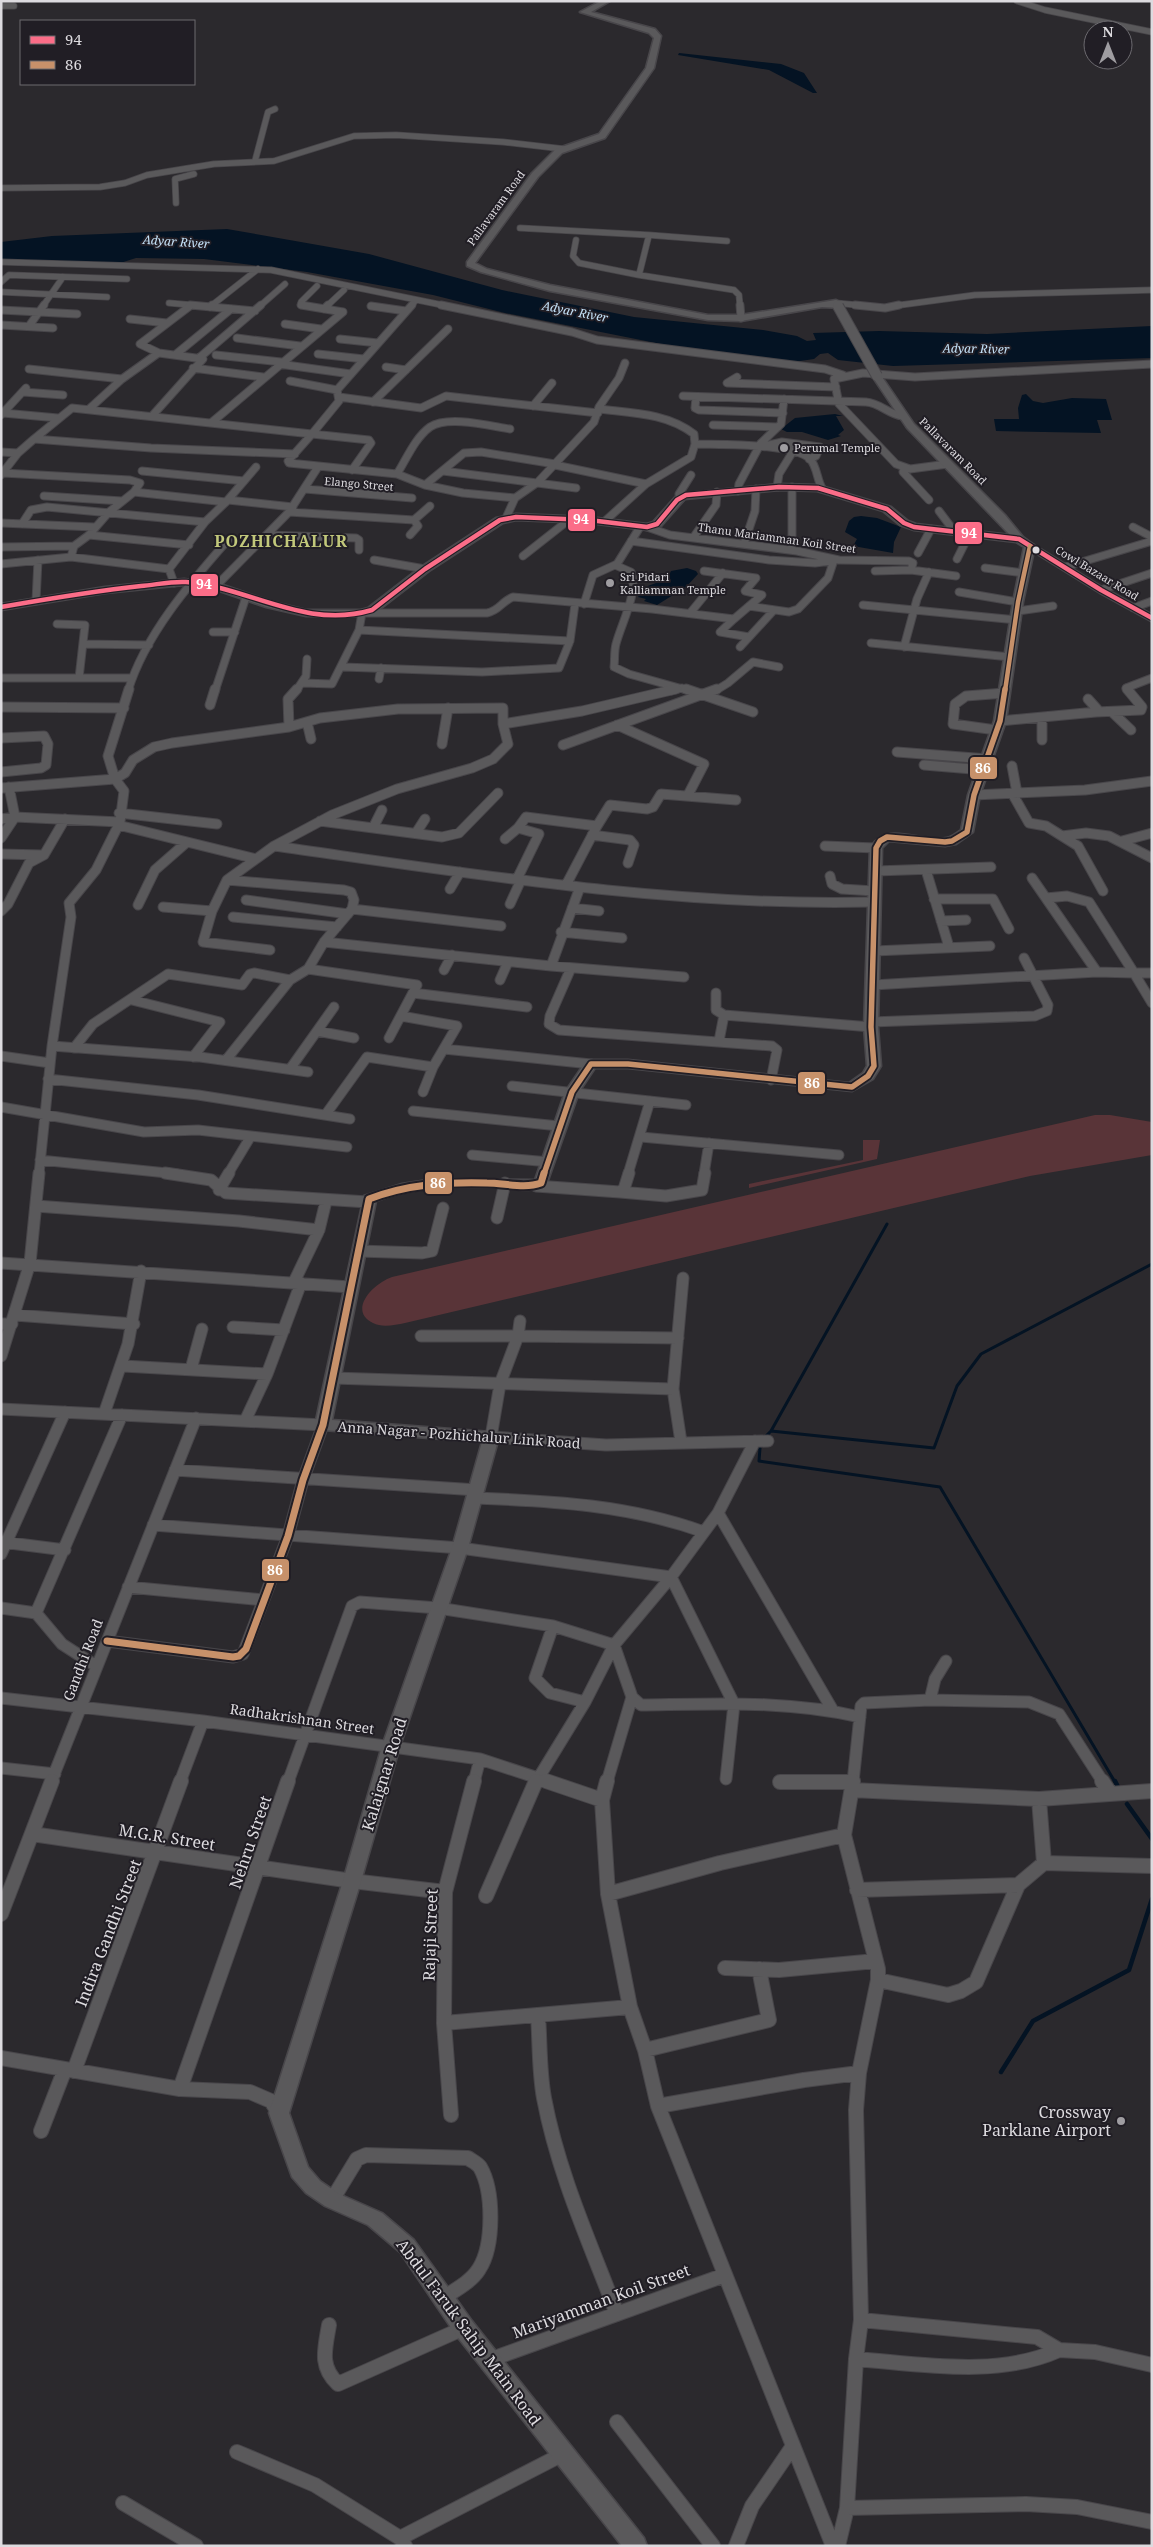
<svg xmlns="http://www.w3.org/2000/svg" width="1153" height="2547" viewBox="0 0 1153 2547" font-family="'Noto Serif',serif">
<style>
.green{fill:#593438}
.water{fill:#041323}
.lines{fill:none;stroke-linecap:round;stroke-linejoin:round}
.stream-far1{stroke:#041323;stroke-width:3}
.stream{stroke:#041323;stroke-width:4.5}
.street-far4-casing{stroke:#48464a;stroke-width:7}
.street-far3-casing{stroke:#48464a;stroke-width:9}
.street-far2-casing{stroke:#48464a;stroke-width:11}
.street-far1-casing{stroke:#48464a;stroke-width:13}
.street-casing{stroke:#48464a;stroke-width:16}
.secondary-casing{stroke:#48464a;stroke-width:3}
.street-far4{stroke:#5a595b;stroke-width:5.5}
.street-far3{stroke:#5a595b;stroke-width:7}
.street-far2{stroke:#5a595b;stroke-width:9}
.street-far1{stroke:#5a595b;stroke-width:11}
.street{stroke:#5a595b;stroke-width:14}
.secondary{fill:#5a595b;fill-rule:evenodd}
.secondary-bridge-casing{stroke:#48464a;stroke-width:12;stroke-linecap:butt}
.secondary-bridge{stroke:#5a595b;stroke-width:10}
.bus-1-casing{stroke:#211e25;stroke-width:7}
.bus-2-far2-casing{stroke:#211e25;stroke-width:7}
.bus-2-far1-casing{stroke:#211e25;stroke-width:9}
.bus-2-casing{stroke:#211e25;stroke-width:11}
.bus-1{stroke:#fb6d88;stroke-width:4.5}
.bus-2-far2{stroke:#c7916a;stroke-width:4.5}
.bus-2-far1{stroke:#c7916a;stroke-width:5.5}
.bus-2{stroke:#c7916a;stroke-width:7}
.poi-dot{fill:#9f9da1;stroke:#211e25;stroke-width:2}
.bus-dot{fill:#dddbdf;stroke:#211e25;stroke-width:2}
.labels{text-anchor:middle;stroke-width:4;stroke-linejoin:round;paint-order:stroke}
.far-street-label{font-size:11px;fill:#dddbdf;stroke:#211e25}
.far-poi-label{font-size:11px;fill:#dddbdf;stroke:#211e25;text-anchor:start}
.far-water-label{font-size:12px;font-style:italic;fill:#c5e2f8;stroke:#211e25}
.street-label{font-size:14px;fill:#dddbdf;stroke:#211e25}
.far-district-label{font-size:16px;font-weight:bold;letter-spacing:1px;fill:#c2c87b;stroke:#211e25}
.near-street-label{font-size:16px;fill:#dddbdf;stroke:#211e25}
.near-poi-label{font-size:16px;fill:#dddbdf;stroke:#211e25;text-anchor:end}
.line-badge{stroke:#211e25;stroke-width:2}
.badge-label{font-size:14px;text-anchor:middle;font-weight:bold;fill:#fff}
</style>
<rect width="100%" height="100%" fill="#2b292d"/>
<path class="green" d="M1095 1115H1110L1152 1122V1155L1030 1176 405 1323C395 1325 382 1328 373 1323 347 1310 374 1283 392 1277Z
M863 1140H880L877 1159 749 1188V1184L863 1160Z"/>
<path class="water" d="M679 53 781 64 804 73 817 93H813L769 70 678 55Z
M227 229 369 254 502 290 634 317 763 330 797 336 807 341 816 340 813 333 879 331 987 334 1152 326V358L893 366 838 360 828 353 820 354 814 359 786 363 696 351 505 313 433 295 307 272 204 259 136 258 114 265 1 263V242L52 236Z
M1026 394 1033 401 1043 403 1072 398 1106 399 1112 420H1097L1101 433 996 431 994 419H1019L1018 408 1022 395Z
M835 414 843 416H836L844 430 838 435 841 436 828 440 802 432H787L781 429 795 418Z
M861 516 877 518 901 527 894 542 893 553 853 546 857 539 845 532 849 521 854 517Z
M687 568 696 571 698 574 686 587 657 605 644 601 646 599 638 597 645 587 667 579 671 571Z"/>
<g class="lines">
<path class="stream-far1" d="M771 1431 934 1448 957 1386 981 1354 1152 1264
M766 1436 771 1431 887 1224
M760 1448 759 1461 940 1487 1115 1782"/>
<path class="stream" d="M1115 1781 1118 1787
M1127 1804 1152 1839
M1001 2072 1033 2021 1129 1970 1152 1899"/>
<g class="street-far4-casing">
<path id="street-far4" d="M1017 1 1045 10 1152 32
M1 6H14
M255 161 268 112 275 109
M1 188 100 187 125 183 147 175 214 164 274 161 354 136 396 135 503 142 564 149
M176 203 175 179 194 174
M520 228 649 235 639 275 734 290 739 295 740 306
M649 235 727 241
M576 240 573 256 579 263 639 275
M1 262 271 270 447 306
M1 282 9 275 127 279
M1 292 107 297
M169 303 203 306
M836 303 867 306
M43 306 63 277
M211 306 258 269
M260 306 285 284
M308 306 301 305V302L317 286
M327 306 344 290
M411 306 416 300
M893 306 975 295 1152 290"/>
</g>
<g class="street-far3-casing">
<path id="street-far3" d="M190 305 255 311
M301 305 343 312
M441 305 572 332 597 340 825 369 843 375
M740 305 741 318
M855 305 885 308 899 305
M371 306 406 311
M210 307 212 305
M324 309 328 305
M1 310 77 314
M130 319 167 323
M285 324 321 329
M1 325 53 328
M29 326 44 305
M237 338 300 346
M340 339 378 343
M318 354 364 359
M175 355 231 309
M216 355 281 362
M199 358 261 305
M279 364 351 374
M386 367 406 370
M193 368 263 377
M29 369 122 379
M737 377 727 383 836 387
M290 381 337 390
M23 392 63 395
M683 396 866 402C880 403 888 414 902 416
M339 397 421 408 446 396 598 413
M696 397 695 408 699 410 783 413
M373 402 448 329
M533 406 552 383
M89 409 122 379 157 354
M599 409C632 413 667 413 694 434L695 444 691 457 646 484 605 521
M3 413 58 418
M1 415 26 388
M152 416 203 359 159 353 140 344 190 306
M211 423 343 312
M713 425 778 427
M312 434 288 461 289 463 397 474 425 485 463 493 515 498
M34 439 72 408 312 434
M695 444C719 445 794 443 810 459 817 466 817 480 822 488
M765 446 782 442 820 447 816 456 809 459
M1 452 18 453
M948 464 910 469 896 464 839 404 834 379 863 373 915 377 1152 364
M555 465 646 484
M904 469 903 472 929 500
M352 470 371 443 369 440 312 434 339 401 337 390 412 305
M142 471 244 481
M443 471 576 488
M3 473 130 480 140 483 134 492 109 512 89 535 74 546 71 557
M397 474C407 458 415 438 430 427 448 415 490 426 510 429
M1 475 18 453 34 439 151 448 295 454
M425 485 464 453 481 452 555 464
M777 487 779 474 792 453
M792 487V550
M305 489 412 498
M738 491 739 484 761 443 781 424 784 399
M134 492 226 502
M44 496 122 501
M681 497 679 494 691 475
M228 500 293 507
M939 511 954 531
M289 512 414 520 418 526 410 535
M506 518 515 498 538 482 594 422 599 407 619 378 625 363
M414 520 430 506
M1 523 94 527
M22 524 31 510 47 507 205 522
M647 527 670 535 797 551 839 560 909 561 913 563 911 570
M1133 527 1152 537
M89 535 189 545
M267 535 356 538 359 540V550
M693 538 716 505 717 492
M631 541 769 560 815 563 831 561
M744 544 755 511 756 489
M1030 546 1101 590 1152 618
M1 547 74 546
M918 553 931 529
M523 556 570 519
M957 559 970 533
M374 560 425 569
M1 564 71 557 169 569
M615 565 631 572C639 592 621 624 616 644 614 651 615 659 614 667L629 674 690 691
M1065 567 1152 541
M985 568 1024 573
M704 571 756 578 745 591 762 595
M875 571 911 570 956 576
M174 583 169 569 205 522 226 502 256 467
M216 586 289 512 318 467
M1101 590 1152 573
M959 592 1018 602
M36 601 38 560
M584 604 593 575 617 564 640 527
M863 605 1017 620
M749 606 789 612 798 609 828 578 834 560
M1133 608 1152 601
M1018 611 1053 606
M691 612 723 573
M734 619 720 632 749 637
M57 624 85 625 79 678
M213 632H235
M570 641 359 630 362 613H487C499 611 502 601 513 597L652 609 734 619 762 595
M871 643 1010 657
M83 644 149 645
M740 647 774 610
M904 647 917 599 929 572
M343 667 482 672 559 668 570 641 575 604
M1 678H132
M379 679 381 668
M303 683 332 684 359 630
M128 691C145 635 190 583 228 540
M215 691 246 597
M296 691 306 676 307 659
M671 691 682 688
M715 691 728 683 753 662 779 667
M1128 691 1126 688 1152 678"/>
</g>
<g class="street-far2-casing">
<path id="street-far2" d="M686 689 753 712
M210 705 215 689
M1 707 124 708
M1096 712 1141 710 1142 707 1127 689
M1112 712 1131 730
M1042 719V740
M1000 721 1096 712 1097 709 1088 699
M307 722 311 739
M503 724 582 711 676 689
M617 725 704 764 688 795
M289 727 288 699 297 689
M996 730 953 724 955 704 966 696 1005 693
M1 738 44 736 48 744 46 765 41 768 1 772
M442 744 448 708
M563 745 717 689
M897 752 988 759
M924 765 984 770
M1012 766 1017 793
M1 788 115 779 125 773 133 760 154 747 172 743 289 727 320 718 398 709 503 708V724L508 744 493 759 472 768 397 789 332 815 274 846 227 880 212 911 203 942 270 950
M1012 793 1029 823 1046 826 1078 846 1103 891
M974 795 1085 790 1152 781
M119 813 217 824
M1 819 15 817 120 822
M320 821 442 837 459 833 498 793
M118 825 256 859
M597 826 610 805 647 809 653 807 661 794 736 800
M373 828 382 810
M416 833 425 819
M592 835 630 840 634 845 628 863
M1062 836 1086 833 1109 836 1152 858
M1 838 15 817 9 787
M505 839 518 828
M1122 841 1152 833
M274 846C473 874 673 907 874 902
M825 846 876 848
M1 854 43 855
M926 870 949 947
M876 871 991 867
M830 876 832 884 842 889 874 891
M1032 878 1097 972
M517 879 539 834 518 828 526 817 597 826 566 885
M450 889 460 872
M934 899H993L1009 929
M246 900 348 914
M510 904 521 880
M138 905 155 870 187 842
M163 907 212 911
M572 908 599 911
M352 909 501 926
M1 911 8 904 29 863 44 855 65 819
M233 917 337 927
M941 921 966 920
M561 932 622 938
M324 942 551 966 684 977
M874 951 990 946
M551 966 580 887
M571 968 550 1016 549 1024 559 1030 772 1046 777 1050 771 1080
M308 969 417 985 389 1038
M444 970 452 955
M1152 973H1134L1152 1003
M500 980 508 962
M873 985 1097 972 1134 973 1089 902 1067 896 1046 898
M413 993 527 1007
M716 993V1010L724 1015
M132 1000 220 1022 193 1057
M401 1016 457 1026 433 1067 423 1092
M871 1022 1035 1016 1047 1011 1048 1005 1024 958
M317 1031 354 1038
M719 1041 724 1015 871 1027
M52 1046 200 1057 308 1072
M74 1048 93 1024 168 974 242 985 250 974 254 973 290 980
M444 1049 591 1064
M1 1056 50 1063
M226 1060 290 980 308 969 324 942 352 909 354 900 351 892 344 890 227 880
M290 1069 334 1007
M48 1079 198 1095 350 1119
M512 1086 686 1105
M1 1107 144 1132 198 1130 347 1147
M413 1111 559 1126
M326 1114 367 1057 433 1067
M641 1137 839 1155
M472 1155 549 1162
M40 1160 177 1174
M39 1174 52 1046 71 917 69 903 96 870 120 822 124 791 115 779 108 756 129 689
M228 1174 251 1136
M628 1174 650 1101
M704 1174 709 1143"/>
</g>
<g class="street-far1-casing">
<path id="street-far1" d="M165 1173 211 1180 226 1193 368 1202
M536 1186 620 1192 624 1189 629 1173
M219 1190 229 1173
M620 1192 666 1196 702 1190 705 1173
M36 1206 239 1221 319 1230
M497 1218 505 1183
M358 1251 422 1253 432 1251 443 1208
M1 1263 350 1287
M294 1282 319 1230 326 1201
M15 1315 134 1324
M1 1324H12
M233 1327 284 1330
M421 1336H518L520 1321
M678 1338 518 1336 500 1384 491 1437 606 1445 768 1441
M1 1356 30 1263 39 1173
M123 1366 267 1374
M191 1369 202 1329
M333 1378 673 1389
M1 1409 323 1425 303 1480 288 1536 243 1654 233 1657 107 1641
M104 1414 128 1344 141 1271
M245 1421 267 1374 301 1283
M681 1442 673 1389 683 1278
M175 1470 477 1490
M475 1498C554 1501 629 1505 704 1532
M718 1513 832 1709
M153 1525 460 1548 671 1577 734 1704 726 1779
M2 1542 65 1550
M1 1554 65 1412
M128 1587 263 1600
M1 1608 36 1613 122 1415
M36 1613 62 1644 96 1666
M553 1626 535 1678 550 1693 585 1702
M1 1698 203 1721 480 1759 550 1782
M930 1700 935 1679 946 1661
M1 1768 55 1774
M51 1782 196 1418
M180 1782 203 1721
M288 1782 352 1606 360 1602 438 1608 553 1626 614 1645 632 1697 641 1705C715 1704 788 1700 860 1717
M474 1782 480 1759
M536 1782 585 1702 614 1645 671 1577 718 1513 755 1441
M607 1782 632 1697
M780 1782H853
M853 1782 861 1706 864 1703 930 1700 1029 1702 1059 1714 1103 1782"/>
</g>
<g class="street-casing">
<path id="street" d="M546 1781 602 1800
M607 1781 602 1800 608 1894 630 2007 645 2050 658 2106 833 2546
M1102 1781 1110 1793
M780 1782H853
M852 1790 1039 1799 1152 1791
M1039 1799 1044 1863
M32 1834 352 1881 445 1892
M857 1890 1018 1885
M608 1894 720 1863 844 1835
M486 1896 536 1781
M1 1914 52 1781
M725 1968 779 1970 876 1961
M878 1980 948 1995 961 1991 976 1982 1018 1885 1044 1863 1152 1866
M538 2015C540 2043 539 2071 544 2098 558 2173 590 2243 617 2314
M444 2023 630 2007
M645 2050 769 2020 759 1969
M1 2058 180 2089 250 2092 271 2101 279 2113
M74 2071 181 1781
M180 2089 288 1781
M658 2106 804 2080 859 2073
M451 2115 444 2023 445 1892 474 1781
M41 2131 65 2069
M332 2200 357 2159 366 2155 468 2158C472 2161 477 2163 480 2167 494 2191 494 2246 479 2269 471 2282 455 2290 443 2298
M861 2320 1037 2337 1059 2350 1095 2352 1152 2365
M329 2325C325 2349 319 2366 338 2384L464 2328
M856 2359C922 2364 997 2378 1059 2350
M489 2360 725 2275
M617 2422 713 2546
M237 2452 315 2485 400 2538 405 2546
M123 2503 196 2546
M847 2508 1026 2504 1077 2507 1152 2522
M400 2538 563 2454
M736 2546 752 2506 793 2446
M838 2546 847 2508 856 2359 861 2320 856 2110 859 2073 878 1980V1969L844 1835 853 1781"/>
</g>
<g class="secondary-casing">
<path id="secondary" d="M601 1H610L591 12 655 29 661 36 654 68 605 138 562 153 538 177 475 263 487 269 550 285 708 315H741L836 300 841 303V308L822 307 741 321 708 320 550 291 481 272 467 266V262L532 173 556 149 599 134 646 68 654 38 649 33 580 12Z
M874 374H880L914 424 1005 515 1023 537 1035 546 1023 602 1006 721 980 795 973 832 956 844 945 846 889 841 882 848 878 1027 881 1066 873 1079 852 1091 628 1068H595L579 1092 546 1186C529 1193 511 1188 493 1187 453 1186 414 1186 376 1201L332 1420 491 1432 497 1433 499 1437 468 1548 400 1746 361 1881 289 2113 308 2167 320 2181 339 2194 382 2213 414 2240 472 2321 644 2538 647 2546H622L456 2335 400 2252 368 2225 325 2206 306 2193 292 2177 269 2113 343 1881 382 1746 452 1548 482 1442 323 1430 317 1429 315 1425 364 1196 402 1184 435 1179 535 1180 565 1092 586 1061 591 1060H628L849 1083 863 1073 867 1066 864 1027 870 848C887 819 921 844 947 838 952 837 957 833 961 830L968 795 994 721 1013 602 1024 547 1016 542 914 530 900 525 883 511 817 491 779 490 685 499 661 526 647 530 589 523 516 520 503 523 429 571 376 612 362 616H306L266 607 214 589 184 585 105 593 1 610V604L105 587 184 579 220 584 273 602 306 610H361L368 608 421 567 496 518 516 514 589 517 647 524 653 522 678 494 779 484 818 485 891 507 908 521 916 524 1010 535 907 428 872 376Z"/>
</g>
<use href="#street-far4" class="street-far4"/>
<use href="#street-far3" class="street-far3"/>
<use href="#street-far2" class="street-far2"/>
<use href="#street-far1" class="street-far1"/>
<use href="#street" class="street"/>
<use href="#secondary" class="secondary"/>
<g class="secondary-bridge-casing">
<path id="secondary-bridge" d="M838 306 877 376"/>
</g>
<use href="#secondary-bridge" class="secondary-bridge"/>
<g class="bus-1-casing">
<path id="bus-1" d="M1 607C47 599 94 591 141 586 155 585 171 581 186 582 249 587 305 630 372 610L425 569 500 520 516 517 589 520 647 527 657 524 677 500 686 495 779 487 818 488 887 509 904 523 914 527 1019 539 1101 590 1152 618"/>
</g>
<g class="bus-2-far2-casing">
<path id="bus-2-far2" d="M1005 691 1018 602 1030 546"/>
</g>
<g class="bus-2-far1-casing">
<path id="bus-2-far1" d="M544 1174 572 1092 591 1064H628L852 1087 868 1076 874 1066 871 1027 876 848 880 841 887 837 945 842 952 841 967 832 974 795 1000 721 1005 689"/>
</g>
<g class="bus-2-casing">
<path id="bus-2" d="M107 1641 233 1657 239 1656 246 1649 288 1536 303 1480 323 1425 369 1199C408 1184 446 1182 487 1183 504 1183 525 1189 541 1183L544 1173"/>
</g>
<use href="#bus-1" class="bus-1"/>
<use href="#bus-2-far2" class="bus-2-far2"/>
<use href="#bus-2-far1" class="bus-2-far1"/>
<use href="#bus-2" class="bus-2"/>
</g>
<g class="poi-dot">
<circle cx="784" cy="448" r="5"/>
<circle cx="610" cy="583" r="5"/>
<circle cx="1121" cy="2121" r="5"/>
</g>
<circle class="bus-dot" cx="1036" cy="550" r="4.5"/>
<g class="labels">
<g class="far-street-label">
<text transform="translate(496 208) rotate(-54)" y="4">Pallavaram Road</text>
<text transform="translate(953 451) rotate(45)" y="4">Pallavaram Road</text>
<text transform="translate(359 484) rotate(5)" y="4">Elango Street</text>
<text transform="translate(777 538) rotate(8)" y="4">Thanu Mariamman Koil Street</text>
<text transform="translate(1097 573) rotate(31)" y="4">Cowl Bazaar Road</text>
</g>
<g class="far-poi-label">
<text x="794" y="452">Perumal Temple</text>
<text x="620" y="581">Sri Pidari<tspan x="620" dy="13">Kalliamman Temple</tspan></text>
</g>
<g class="far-water-label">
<text transform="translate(176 242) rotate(4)" y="4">Adyar River</text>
<text transform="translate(575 312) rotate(11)" y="4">Adyar River</text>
<text transform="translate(976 349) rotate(1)" y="4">Adyar River</text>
</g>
<g class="street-label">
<text transform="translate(459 1435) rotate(4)" y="5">Anna Nagar - Pozhichalur Link Road</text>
<text transform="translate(83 1660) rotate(-69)" y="5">Gandhi Road</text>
<text transform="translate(302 1719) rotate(8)" y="5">Radhakrishnan Street</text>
</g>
<g class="far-district-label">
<text x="281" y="547">POZHICHALUR</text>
</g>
<g class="near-street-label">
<text transform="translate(384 1774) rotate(-73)" y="6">Kalaignar Road</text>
<text transform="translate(167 1837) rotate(9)" y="6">M.G.R. Street</text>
<text transform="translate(250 1842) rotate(-71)" y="6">Nehru Street</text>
<text transform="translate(108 1933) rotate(-69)" y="6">Indira Gandhi Street</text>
<text transform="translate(430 1935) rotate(-88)" y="6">Rajaji Street</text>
<text transform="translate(601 2301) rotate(-20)" y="6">Mariyamman Koil Street</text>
<text transform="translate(469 2332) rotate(53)" y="6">Abdul Faruk Sahip Main Road</text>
</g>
<g class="near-poi-label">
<text x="1111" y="2118">Crossway<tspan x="1111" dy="18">Parklane Airport</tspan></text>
</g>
</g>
<g class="line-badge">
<rect x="567" y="508" width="29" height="24" rx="5" fill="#fb6d88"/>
<rect x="954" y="521" width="29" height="24" rx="5" fill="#fb6d88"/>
<rect x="190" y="573" width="29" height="24" rx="5" fill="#fb6d88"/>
<rect x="969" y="756" width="29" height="24" rx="5" fill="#c7916a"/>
<rect x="797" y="1071" width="29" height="24" rx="5" fill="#c7916a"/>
<rect x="424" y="1171" width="29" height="24" rx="5" fill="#c7916a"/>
<rect x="261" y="1558" width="29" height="24" rx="5" fill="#c7916a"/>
</g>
<g class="badge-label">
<text x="581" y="524">94</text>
<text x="969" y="538">94</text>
<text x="204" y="589">94</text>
<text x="983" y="773">86</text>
<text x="812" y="1088">86</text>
<text x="438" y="1188">86</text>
<text x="275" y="1575">86</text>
</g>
<rect width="1153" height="2547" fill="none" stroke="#dddbdf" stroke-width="5"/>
<rect x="20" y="20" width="175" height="65" fill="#211e25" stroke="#6c6a6f"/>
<rect x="30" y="36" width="25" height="8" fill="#fb6d88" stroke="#6c6a6f"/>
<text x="65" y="45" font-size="15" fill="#dddbdf">94</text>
<rect x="30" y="61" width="25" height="8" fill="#c7916a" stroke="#6c6a6f"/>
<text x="65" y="70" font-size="15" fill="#dddbdf">86</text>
<g transform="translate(1108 45)"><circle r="24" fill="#211e25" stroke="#6c6a6f"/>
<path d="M0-4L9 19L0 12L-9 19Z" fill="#9f9da1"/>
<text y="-8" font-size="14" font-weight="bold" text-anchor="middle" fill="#dddbdf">N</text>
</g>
</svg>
